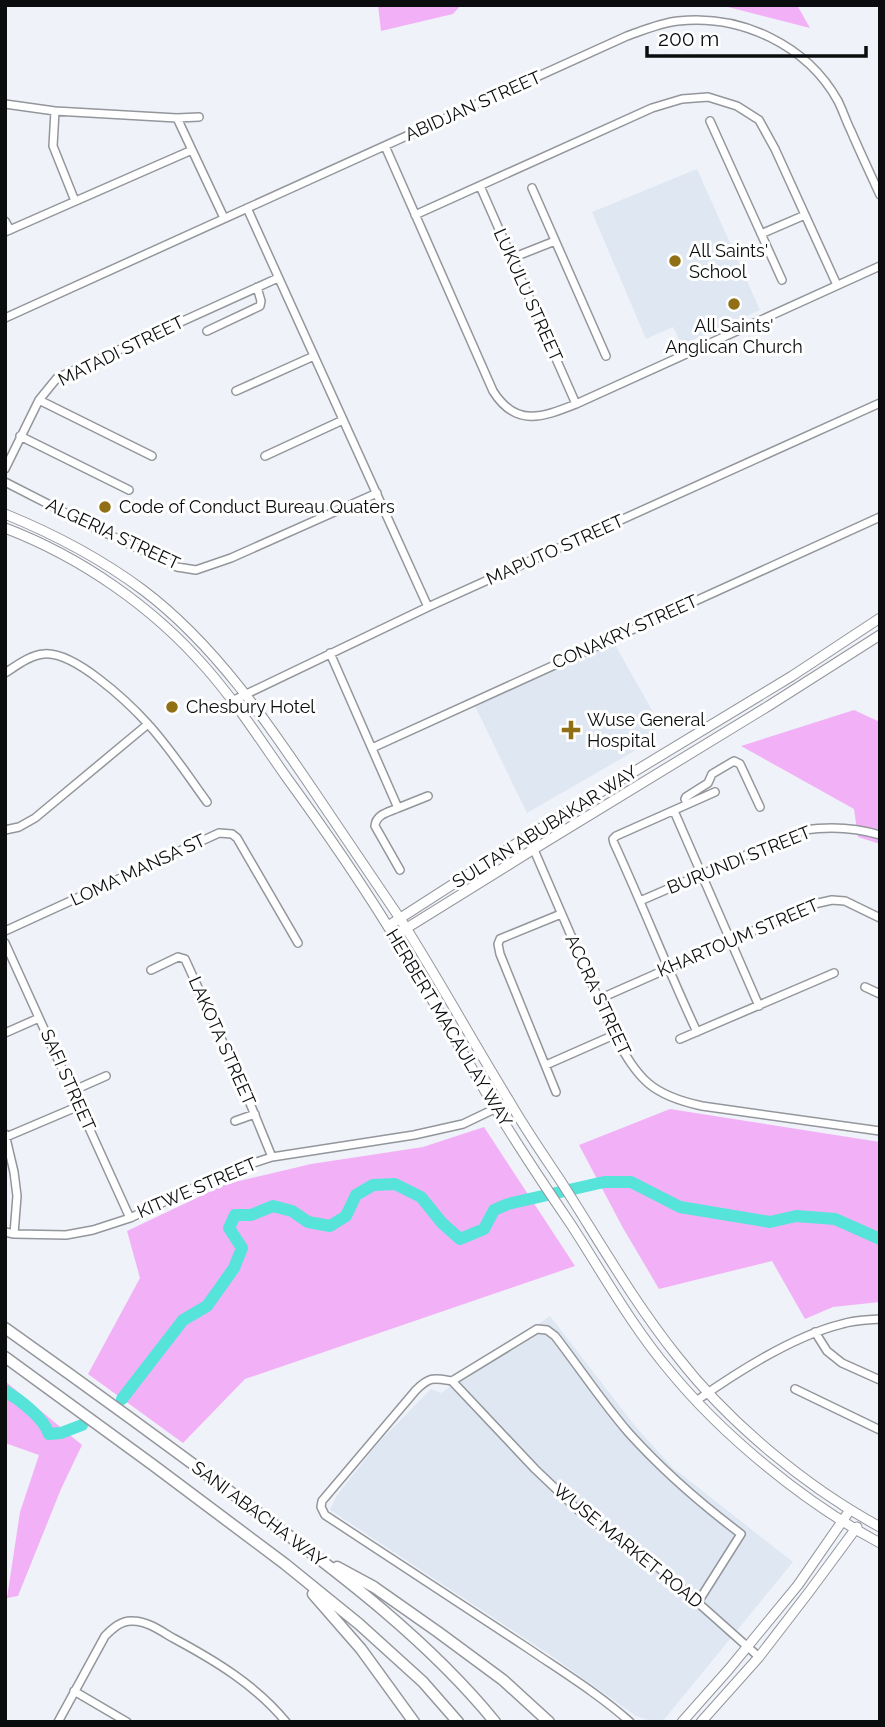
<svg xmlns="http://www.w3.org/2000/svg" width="885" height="1727" viewBox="0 0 885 1727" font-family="Raleway,sans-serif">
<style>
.built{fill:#dee7f2}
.green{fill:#f2b1f6}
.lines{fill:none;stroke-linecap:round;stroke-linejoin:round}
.river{stroke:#56e3d9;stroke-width:12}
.minor-casing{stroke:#93969b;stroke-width:10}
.major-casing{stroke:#93969b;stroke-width:11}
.highway-casing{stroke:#93969b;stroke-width:13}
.minor{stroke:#fff;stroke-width:7}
.major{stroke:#fff;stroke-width:9}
.highway{stroke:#fff;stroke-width:10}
.poi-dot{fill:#916f15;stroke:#fff;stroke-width:2.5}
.labels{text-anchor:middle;stroke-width:6;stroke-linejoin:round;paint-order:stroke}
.street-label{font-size:18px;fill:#0a0c0d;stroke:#fff}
.poi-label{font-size:18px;fill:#0a0c0d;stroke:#fff;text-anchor:start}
</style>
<rect width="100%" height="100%" fill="#eff3f9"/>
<path class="built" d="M697 169 760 310 682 345 673 327 646 339 592 212Z
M614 643 661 726 648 734 643 746 527 813 475 706Z
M550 1316 635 1426 672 1467 793 1562 662 1722H654L636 1716 550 1655 330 1510 337 1495 379 1442 431 1389 441 1393Z"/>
<path class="green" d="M378 5H461L453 14 381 31Z
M720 5H797L810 28Z
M854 710 880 722V844L858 837 854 809 741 746Z
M670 1109 880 1142V1302L833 1307 805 1319 772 1261 659 1289 623 1228 579 1145Z
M484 1127 575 1266 245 1379 183 1443 88 1374 140 1278 127 1231 226 1184 311 1164 423 1147Z
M5 1381 82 1445 61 1489 18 1596 7 1598 20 1512 39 1455 5 1443Z"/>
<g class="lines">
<path class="river" d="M5 1391C20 1400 43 1417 49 1434L61 1433 82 1425
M122 1399 183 1320 207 1306 234 1268 242 1248 229 1228 235 1215H251L273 1206 292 1211 308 1222 330 1226 346 1216 356 1195 373 1185 395 1184 421 1197 442 1223 460 1239 484 1229 494 1210 508 1204 604 1182H631L680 1207 770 1222 796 1216 835 1219 880 1239"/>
<g class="minor-casing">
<path id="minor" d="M5 104 55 111 177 118 199 117
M55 111 53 146 75 201
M177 118 224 218
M710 121 782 280
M385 146 493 391C516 428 543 417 576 404L880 266
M480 186 576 404
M532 188 606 356
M247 208 428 607
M415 215 652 108 682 99 708 97 737 106 759 120 775 149 837 285
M5 221 10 230
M5 232 192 150
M761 234 805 215
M512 258 555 241
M5 318 627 36C644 30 660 23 678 21 741 14 807 45 838 101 843 111 846 121 851 131 860 152 870 173 880 195
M207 331 260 306 261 301 257 287
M236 391 314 356
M39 400 152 456
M20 436 129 490
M265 456 343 420
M5 469 39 400 57 378 278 278
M5 482 93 527 177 567 196 570 231 558 377 493
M330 653 398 808 428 796
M5 673C16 666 30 655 44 654 74 651 128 702 148 724 170 748 188 776 207 802
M232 701 428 607 880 403
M372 748 880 517
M687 804 685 799 686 797 708 783 712 774 734 761 740 764 760 807
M398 808C389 812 376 814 375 826L400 870
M674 811 759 1006
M5 830 19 827 35 818 148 724
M528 836 614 1035C639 1080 651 1095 702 1106L880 1131
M640 901 804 830C831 826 854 827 880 835
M5 931 219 833 232 834 237 838 298 943
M5 943 130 1218
M151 970 178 957 185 959 245 1091 272 1157
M865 987 880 994
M599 999 814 904 832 900 845 901 880 918
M697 1032C668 970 643 906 614 843L613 839 616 836 715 792
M5 1033 39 1018
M680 1039 834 973
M546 1065 614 1035
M72 1091 106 1076
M556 1092 500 954 498 944 500 939 561 914
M235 1121 255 1114
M5 1134 14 1172 17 1196 14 1234
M6 1137 79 1106
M5 1232 14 1234 66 1235 93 1230 130 1218 229 1171 272 1157 414 1135 463 1124 509 1102
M815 1332 827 1351 842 1363 880 1380
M452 1381 537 1329 547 1330 555 1336C579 1367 602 1402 628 1432 662 1470 700 1503 741 1534L698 1602
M795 1389 880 1430
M696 1401C737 1372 793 1336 842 1324 854 1320 867 1320 880 1319
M74 1691 127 1722
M58 1722 105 1636C112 1629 121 1620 133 1621 147 1621 161 1631 173 1638 214 1660 256 1685 286 1722
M630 1722C599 1694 561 1671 526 1647 459 1603 392 1559 325 1515L321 1507 322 1501 416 1390C430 1376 434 1378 452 1381L535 1469 578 1510 659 1568 759 1657"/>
</g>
<g class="major-casing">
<path id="major" d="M5 514C54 534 100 558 143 590 220 648 276 735 330 815 353 849 376 883 399 917 437 976 471 1039 508 1099 524 1127 542 1153 560 1180 598 1239 633 1301 677 1356 728 1422 806 1487 880 1527
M5 528C81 557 153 607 206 668 236 702 261 741 287 778 322 826 356 875 387 925 425 985 459 1047 495 1108 519 1147 544 1185 570 1223 602 1272 631 1325 669 1370 723 1436 805 1503 880 1543
M388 926 528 836 792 676 880 618
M394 936 534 849 770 705 880 635
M682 1722 729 1669 798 1585 850 1510
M701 1722 759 1657 809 1592 857 1527"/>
</g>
<g class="highway-casing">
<path id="highway" d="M5 1328C91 1389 176 1451 260 1514 342 1575 430 1642 495 1722
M5 1357 153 1465 285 1564 359 1624 423 1682 458 1722
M337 1567 374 1587 438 1632 503 1680 549 1722
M313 1594 361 1649 414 1722"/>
</g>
<use href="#minor" class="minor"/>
<use href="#major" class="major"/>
<use href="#highway" class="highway"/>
</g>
<g class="poi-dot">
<circle cx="675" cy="261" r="7"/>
<circle cx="734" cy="304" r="7"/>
<circle cx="105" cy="507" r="7"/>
<circle cx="172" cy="707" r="7"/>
<path d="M567.5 719.5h7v7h7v7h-7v7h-7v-7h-7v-7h7z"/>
</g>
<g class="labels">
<g class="street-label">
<text transform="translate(473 106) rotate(-24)" y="6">ABIDJAN STREET</text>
<text transform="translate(528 295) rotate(66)" y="6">LUKULU STREET</text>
<text transform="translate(121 351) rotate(-26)" y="6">MATADI STREET</text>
<text transform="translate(113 534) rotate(25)" y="6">ALGERIA STREET</text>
<text transform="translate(555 550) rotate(-24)" y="6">MAPUTO STREET</text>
<text transform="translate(625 632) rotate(-24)" y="6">CONAKRY STREET</text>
<text transform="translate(545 827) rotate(-32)" y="6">SULTAN ABUBAKAR WAY</text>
<text transform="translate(739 860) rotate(-22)" y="6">BURUNDI STREET</text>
<text transform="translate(138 870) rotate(-25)" y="6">LOMA MANSA ST</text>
<text transform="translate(738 938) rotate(-23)" y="6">KHARTOUM STREET</text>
<text transform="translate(598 995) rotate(65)" y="6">ACCRA STREET</text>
<text transform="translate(449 1028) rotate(59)" y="6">HERBERT MACAULAY WAY</text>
<text transform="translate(222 1041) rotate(66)" y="6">LAKOTA STREET</text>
<text transform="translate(68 1080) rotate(66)" y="6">SAFI STREET</text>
<text transform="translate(197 1188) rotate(-23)" y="6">KITWE STREET</text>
<text transform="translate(259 1514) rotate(37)" y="6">SANI ABACHA WAY</text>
<text transform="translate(628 1546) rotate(39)" y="6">WUSE MARKET ROAD</text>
</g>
<g class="poi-label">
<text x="689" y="257">All Saints'<tspan x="689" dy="21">School</tspan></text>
<text x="734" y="332" text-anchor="middle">All Saints'<tspan x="734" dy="21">Anglican Church</tspan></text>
<text x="119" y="513">Code of Conduct Bureau Quaters</text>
<text x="186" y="713">Chesbury Hotel</text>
<text x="587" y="726">Wuse General<tspan x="587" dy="21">Hospital</tspan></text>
</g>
</g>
<rect width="885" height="1727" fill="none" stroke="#0a0c0d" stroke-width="14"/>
<path d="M647 46v10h219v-10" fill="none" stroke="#0a0c0d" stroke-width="3.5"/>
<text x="658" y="46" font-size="21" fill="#0a0c0d" stroke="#ffffff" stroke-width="5" paint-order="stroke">200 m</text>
</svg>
